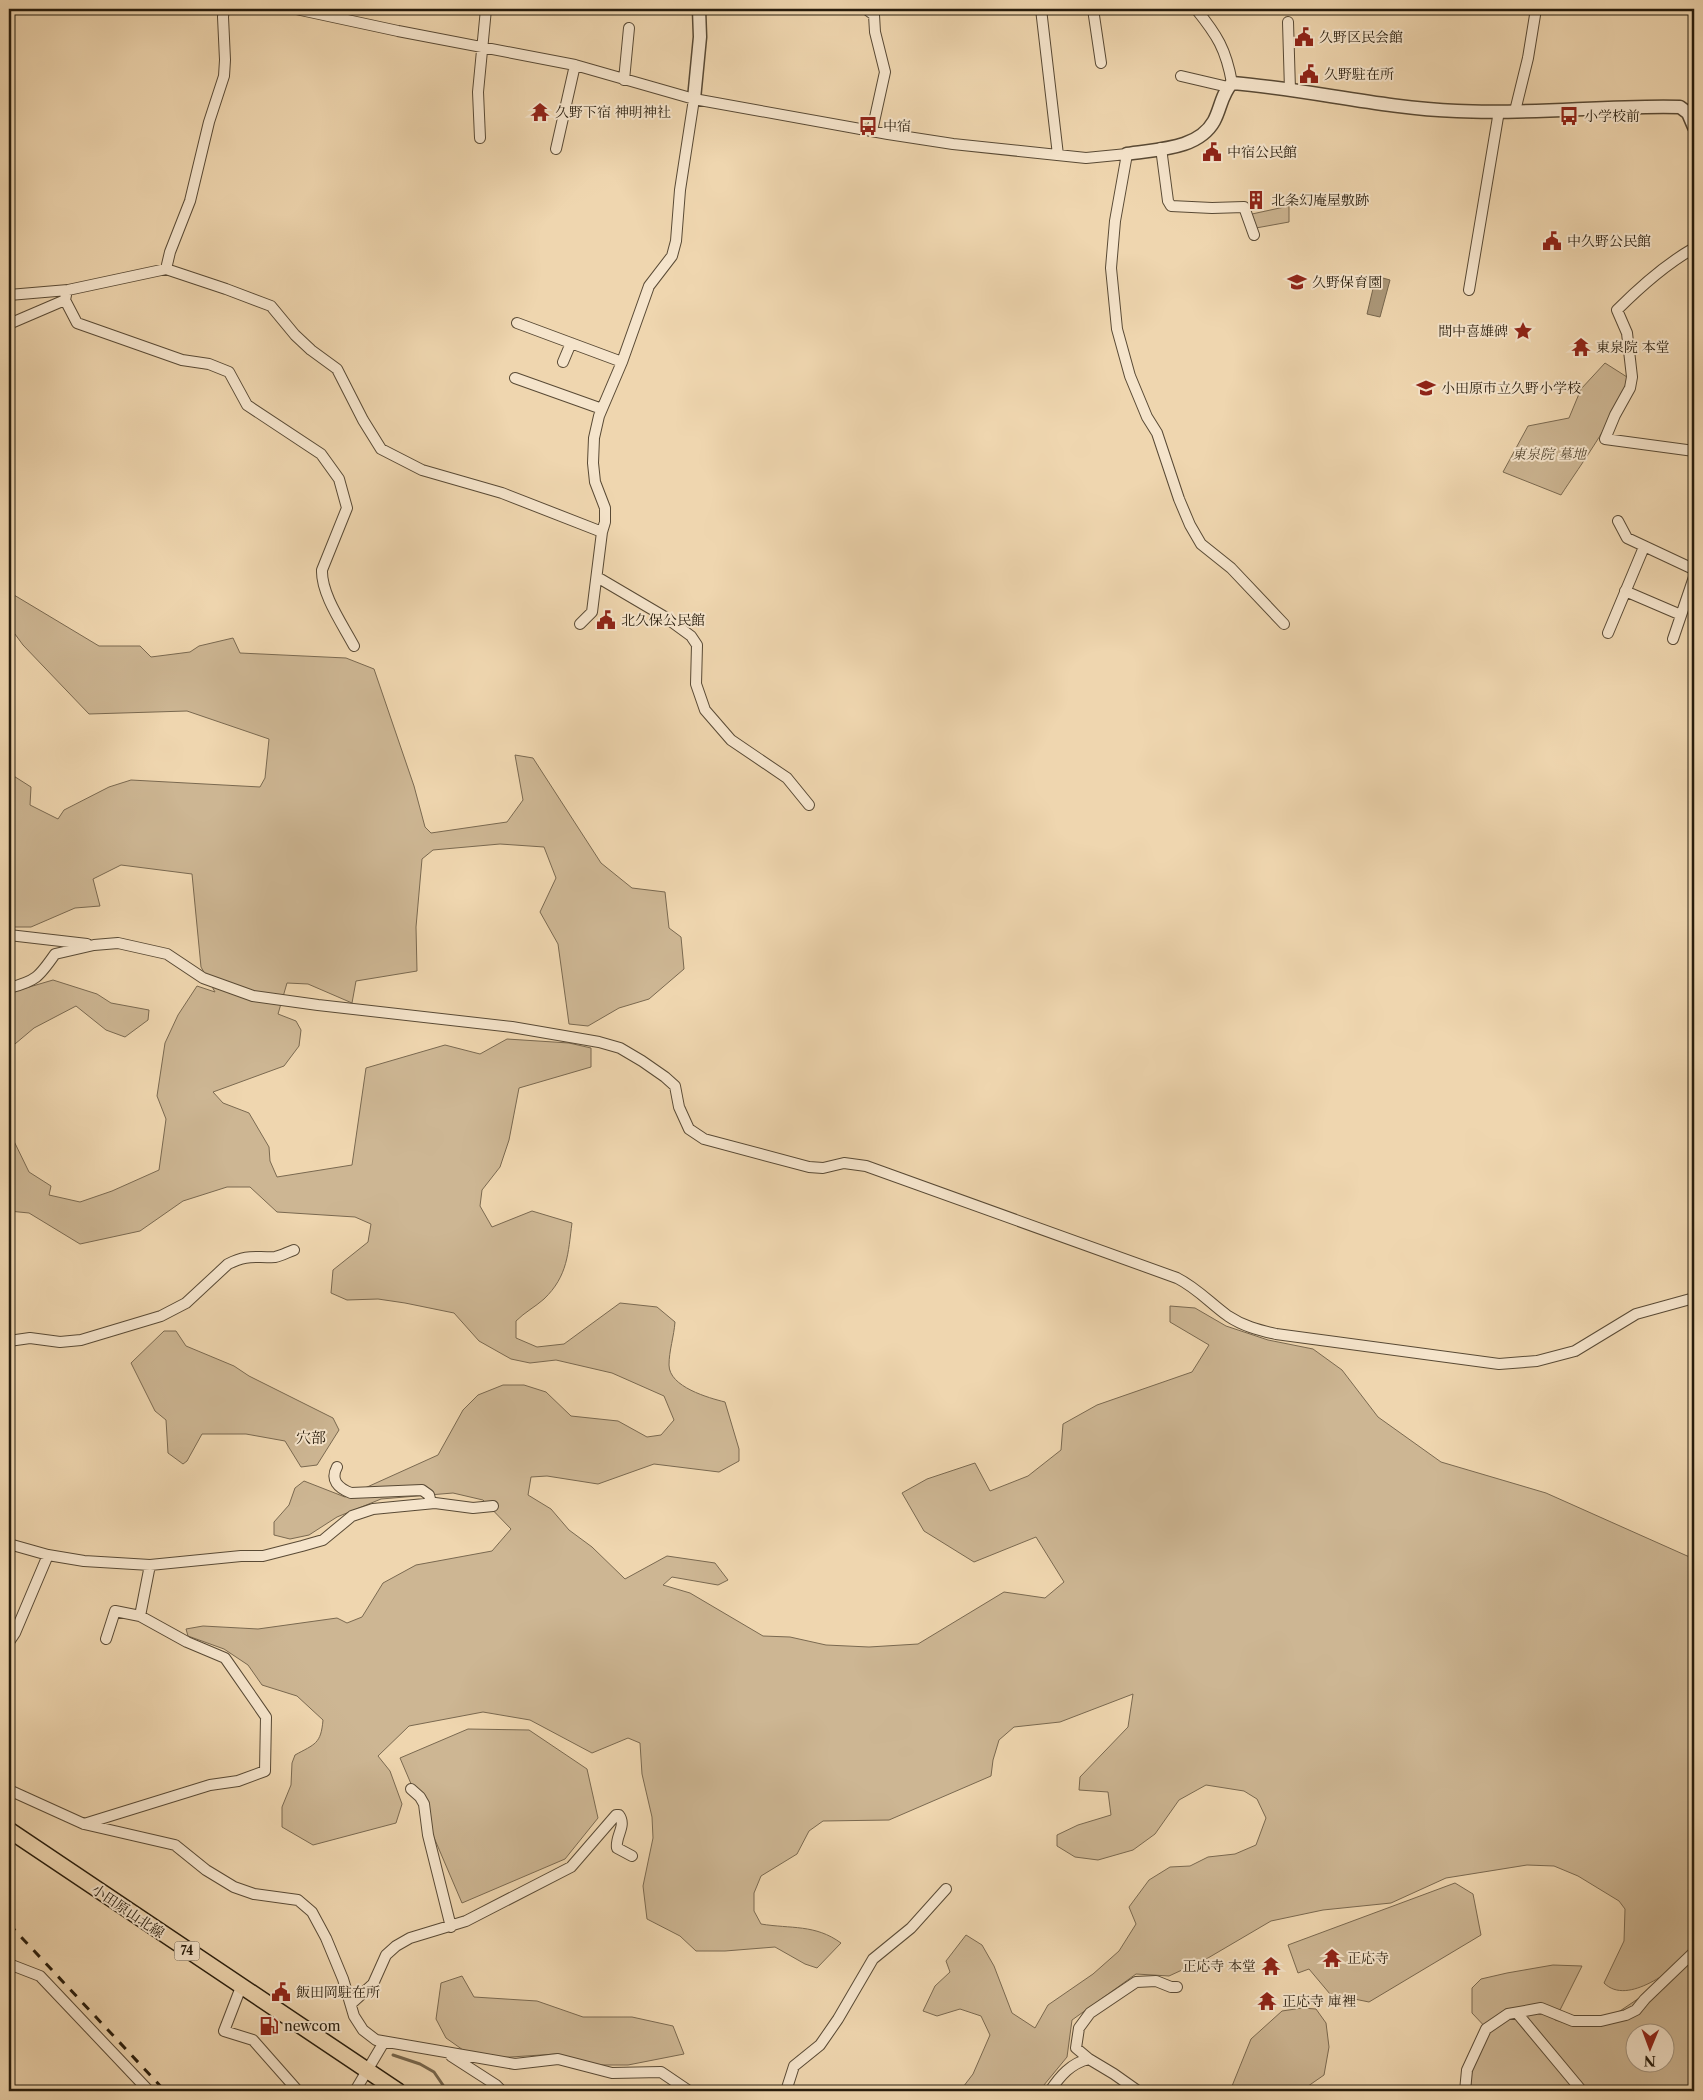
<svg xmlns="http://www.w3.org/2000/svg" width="1703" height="2100" viewBox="0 0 1703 2100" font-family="'Libre Caslon Text','Noto Serif JP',serif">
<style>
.green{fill:#cdb693;stroke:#7a6950;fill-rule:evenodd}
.water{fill:#ab9778;stroke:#76664d}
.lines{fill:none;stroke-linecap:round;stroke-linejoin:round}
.stream{stroke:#76664d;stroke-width:3}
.minor-casing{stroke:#594a35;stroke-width:12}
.tertiary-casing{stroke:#594a35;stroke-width:15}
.primary-casing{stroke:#271c0c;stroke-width:18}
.minor{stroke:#f5e4cb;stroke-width:10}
.tertiary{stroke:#f5e4cb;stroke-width:12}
.primary{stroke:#efd6af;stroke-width:15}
.rail{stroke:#271c0c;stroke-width:3;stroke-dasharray:9 9;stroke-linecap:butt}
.labels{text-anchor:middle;stroke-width:4;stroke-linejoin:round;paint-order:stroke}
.shield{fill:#f5e4cb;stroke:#655845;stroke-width:1}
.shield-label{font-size:12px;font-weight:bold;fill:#271c0c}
.poi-label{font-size:14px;fill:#271c0c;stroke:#f5e4cb;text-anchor:start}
.park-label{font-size:14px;font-style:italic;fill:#594a34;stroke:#f5e4cb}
.street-label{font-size:14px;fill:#271c0c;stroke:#f5e4cb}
.neighbourhood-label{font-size:15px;fill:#271c0c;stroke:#f5e4cb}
</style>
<rect width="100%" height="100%" fill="#efd6af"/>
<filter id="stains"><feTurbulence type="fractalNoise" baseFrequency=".004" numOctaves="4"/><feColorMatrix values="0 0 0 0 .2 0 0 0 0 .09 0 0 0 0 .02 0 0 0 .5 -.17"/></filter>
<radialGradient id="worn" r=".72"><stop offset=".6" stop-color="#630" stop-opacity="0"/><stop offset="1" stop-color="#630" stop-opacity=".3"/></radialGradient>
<path class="green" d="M1289 206V222L1256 228 1252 214Z
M1605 363 1627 377C1626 403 1577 470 1561 495L1503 472 1528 426 1569 418 1581 389Z
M9 592 99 646H140L151 657 190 652 199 646 233 638 240 653 346 658 374 669 414 786 425 827 431 833 507 822 523 800 515 755 533 758 601 863 632 888 665 892 669 928 681 937 684 969 649 999 619 1008 588 1026 569 1024 558 944 540 912 556 878 544 847 500 844 433 850 422 859 416 927 417 971 356 981 352 1003 308 984 287 983 278 1014 296 1021 301 1030 299 1046 284 1066 213 1092 223 1103 249 1113 269 1147 270 1161 277 1177 352 1165 366 1068 445 1045 480 1054 507 1039 569 1043 591 1048V1067L519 1088 509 1140 500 1167 482 1190 480 1206 492 1227 532 1211 572 1223C568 1253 568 1276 544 1299 535 1307 525 1312 516 1321V1338L537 1347 564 1344 620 1303 657 1307 675 1322C674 1336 669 1351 669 1365 669 1387 709 1398 725 1402L739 1449V1461L719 1472 654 1464 598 1484 547 1476 531 1477 528 1495 551 1509 569 1530 592 1547 625 1579 667 1556 715 1563 728 1580 718 1585 672 1577 663 1585 690 1593 763 1636 790 1637 826 1645 869 1647 918 1644 1004 1592 1045 1598 1064 1582 1036 1537 974 1562 924 1531 902 1493 927 1479 975 1463 990 1491 1028 1476 1061 1450 1063 1424 1097 1405 1192 1372 1209 1345 1170 1322V1306L1195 1308 1226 1326 1268 1340 1313 1349 1342 1370 1378 1417 1441 1462 1546 1493 1694 1559V1954C1673 1968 1628 2007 1604 1983L1624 1941 1625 1909 1619 1901 1578 1876 1554 1866 1527 1865 1446 1878 1391 1903 1323 1910 1271 1921 1208 1958 1169 1976 1136 1974 1072 2020 1067 2057 1039 2091H960L973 2074 990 2035 981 2016 960 2009 937 2016 923 2011 935 1986 950 1972 946 1961 966 1935 982 1945 994 1966 1012 2013 1035 2028 1048 2005 1093 1974 1119 1951 1136 1924 1129 1907 1149 1880 1170 1867 1190 1866 1208 1857 1235 1854 1256 1845 1266 1818 1257 1799 1244 1791 1206 1785 1179 1800 1155 1834 1133 1850 1098 1860 1075 1857 1057 1846V1835L1078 1825 1111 1815 1108 1792 1079 1790 1080 1777 1128 1727 1133 1694 1060 1722 1014 1727 999 1740 993 1760 991 1776 889 1820 823 1821 809 1831 797 1854 761 1876 754 1893V1911L761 1924C791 1929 815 1924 841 1943L817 1968 805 1964 775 1947 725 1951H696L680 1936 647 1919 643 1886 653 1838 652 1817 642 1774 640 1743 628 1738 592 1753 530 1720 483 1712 409 1726 378 1756 390 1771 402 1804 396 1823 313 1845 282 1827V1807L291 1785 292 1763 295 1755C315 1744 321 1744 323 1720L297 1696 262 1685 248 1665 224 1649 188 1636 186 1629 203 1626 258 1629 337 1618 347 1623 362 1617 383 1583 416 1565 492 1551 511 1529 483 1500 453 1493 381 1499 337 1517 309 1535 290 1539 274 1535V1522L289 1505 295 1488 304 1481 345 1497 438 1455 463 1410 478 1395 503 1385H524L546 1392 571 1416 618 1421 647 1437 661 1435 674 1420 664 1396 612 1373 556 1360 530 1363 511 1359 479 1341 454 1313 405 1303 378 1299 347 1300 331 1293 333 1270 368 1242 371 1224 355 1217 277 1212 250 1187H227L183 1201 140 1231 80 1244 29 1213 9 1211V1131L29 1172 51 1186 49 1195 80 1202 112 1191 159 1170 166 1119 157 1096 165 1043 178 1015 197 986 215 992 201 967 192 874 121 865 93 879 100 906 75 908 31 927H9V773L31 787 30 805 58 819 64 810 109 787 131 780 260 787 265 778 269 739 187 711 89 714 23 645 9 626Z
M53 980 97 994 111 1003 149 1010 148 1020 125 1037 106 1030 76 1006 34 1028 9 1049V993Z
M164 1331H176L186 1346 234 1366 249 1376 333 1418 339 1430 317 1465 301 1467 285 1441 246 1434H202L187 1461 183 1464 168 1453 166 1420 155 1411 131 1363Z
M468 1729 529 1730 587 1769 598 1818 565 1859 462 1903 400 1758Z
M1455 1883 1473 1894 1481 1935 1369 2002 1330 1994 1309 1969 1298 1973 1288 1945Z
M1694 1961V2091H1470L1472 2069 1490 2032 1472 2013V1988L1481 1979 1507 1973 1553 1965 1582 1966 1555 2020 1576 2026 1614 2015ZM1636 2032H1666V2062H1636Z
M462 1976 474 1997 537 2001 583 2017H632L673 2026 684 2054 628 2065H592L556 2054 496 2058 463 2050 446 2038 436 2019 441 1983Z
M1302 2008 1316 2009 1326 2023 1329 2047 1324 2075 1301 2091H1230L1251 2039 1282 2011Z"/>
<path class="water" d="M1376 276 1390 280 1380 317 1367 314Z"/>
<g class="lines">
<path class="stream" d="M393 2055 420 2064 434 2072 447 2091"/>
<g class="minor-casing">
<path id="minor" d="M296 9 398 31 575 65 694 99 888 134 953 144 1086 158 1127 154 1115 221 1111 268 1117 329 1130 376 1147 417 1157 433 1179 499 1190 525 1201 544 1231 568 1284 624
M866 9 874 15 875 32 885 72 872 131
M1041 9 1058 155
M1093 9 1101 63
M1196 9C1217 35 1226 49 1232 83
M1288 22 1290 90
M1181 76 1228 87
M624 80 629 28
M1515 111 1528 58 1536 9
M480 138 478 92 486 9
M1161 148 1168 201 1171 206 1212 208 1244 207 1254 235
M556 149 575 65
M1694 248C1666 264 1640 287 1617 310L1627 333 1632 377 1630 388 1615 415 1605 439 1694 451
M166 269 170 252 190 201 209 122 224 76 225 60 223 17 224 9
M1469 290 1499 111
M9 295 68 290 166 269 226 289 271 306 295 335 311 350 337 369 363 420 381 449 422 470 502 493 602 532 605 522V508L595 482 593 463 594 438 599 416 622 362 649 286 672 256 676 241 680 190 694 99
M65 300 77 323 182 360 209 364 229 372 247 405 321 454 339 479 347 508 322 570C321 594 343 625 354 646
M517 323 622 362
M9 324 65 300 66 295
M563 362 571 343
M515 378 602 409
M1618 521 1627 538 1691 568 1694 571
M597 577 665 617 691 636 697 645 696 684 705 710 731 740 787 778 809 805
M1625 591 1681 615
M580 624 592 612 602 532
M1608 633 1644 547
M1673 639 1694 577
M9 935 87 944
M9 988C36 981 39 977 55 954L94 945 118 943 167 954 203 978 253 996 318 1005 512 1027 599 1042 620 1048 642 1061 665 1077 675 1086 679 1107 689 1129 704 1139 809 1167 823 1168 844 1163 866 1166 1177 1278C1197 1288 1210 1303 1228 1316 1243 1326 1258 1330 1276 1334L1499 1364 1537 1361 1575 1351 1636 1314 1694 1298
M9 1341 30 1338 60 1342 81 1340 161 1316 186 1303 228 1264C248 1254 254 1258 275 1257 281 1256 288 1252 294 1250
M337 1467C330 1480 338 1488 351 1493L422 1490 429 1495 431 1503
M9 1544 48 1555 84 1561 150 1565 241 1556H263L302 1546 323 1540 352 1516 373 1509 435 1503 473 1508 493 1506
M140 1616 150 1565
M9 1642 15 1633 48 1555
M411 1789 420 1797 424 1804 428 1835 451 1927
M9 1790 84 1824 175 1845 206 1870 234 1887 254 1894 298 1900 312 1912 326 1938 343 1979 354 2016 363 2030 376 2040 515 2064 558 2059 612 2073 661 2072 689 2091
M84 1824 210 1785 238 1781 265 1771 266 1717 225 1658 187 1642 140 1616 115 1611 106 1639
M9 1964 40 1976 149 2091
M241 1987 224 2031 253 2040 298 2091
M352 2003 373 1984 386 1955 396 1946 410 1938 466 1921 571 1867 616 1815H619C627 1826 615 1836 617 1848L632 1856
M1517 2013 1582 2091
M451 2056 496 2085 502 2091
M1089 2059 1076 2048 1079 2028 1090 2013 1136 1982 1156 1981 1171 1987H1177
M355 2091 384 2042
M786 2091 794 2066 820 2045 838 2019 873 1959 911 1928 946 1889
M1050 2091C1060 2076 1071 2063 1089 2059L1114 2074 1138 2091
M1465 2091 1467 2070 1486 2029 1508 2014 1541 2008 1573 2021H1601L1626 2015 1636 2010 1645 1999 1694 1952"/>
</g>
<g class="tertiary-casing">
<path id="tertiary" d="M694 99 700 37 699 9
M1127 154C1156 149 1198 150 1214 121 1221 108 1221 95 1232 83 1307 89 1381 108 1457 111 1531 115 1606 105 1680 107L1688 113 1694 127"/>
</g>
<g class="primary-casing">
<path id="primary" d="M9 1830 398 2091"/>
</g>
<use href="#minor" class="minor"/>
<use href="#tertiary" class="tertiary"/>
<use href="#primary" class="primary"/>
<path class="rail" d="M9 1924 165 2091"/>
</g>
<defs>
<g id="civic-bare" transform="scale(1.5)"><path d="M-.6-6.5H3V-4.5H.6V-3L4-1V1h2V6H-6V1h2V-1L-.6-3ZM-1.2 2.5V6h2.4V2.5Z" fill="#8f2418" stroke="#f5e4cb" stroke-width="2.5" paint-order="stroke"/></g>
<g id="temple-bare" transform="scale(1.5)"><path d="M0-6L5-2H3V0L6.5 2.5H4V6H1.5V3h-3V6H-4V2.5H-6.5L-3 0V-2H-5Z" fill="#8f2418" stroke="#f5e4cb" stroke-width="2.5" paint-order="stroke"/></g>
<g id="bus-bare" transform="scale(1.5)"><path d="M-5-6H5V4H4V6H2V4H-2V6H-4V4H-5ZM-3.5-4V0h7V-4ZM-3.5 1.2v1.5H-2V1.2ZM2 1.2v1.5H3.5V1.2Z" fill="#8f2418" stroke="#f5e4cb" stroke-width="2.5" paint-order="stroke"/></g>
<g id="building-bare" transform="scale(1.5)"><path d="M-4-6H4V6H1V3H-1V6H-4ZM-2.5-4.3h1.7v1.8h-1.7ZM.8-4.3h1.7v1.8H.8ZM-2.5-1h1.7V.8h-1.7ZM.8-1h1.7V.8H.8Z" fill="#8f2418" stroke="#f5e4cb" stroke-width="2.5" paint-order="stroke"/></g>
<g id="school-bare" transform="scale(1.5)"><path d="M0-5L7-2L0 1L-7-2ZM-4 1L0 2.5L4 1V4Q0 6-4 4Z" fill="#8f2418" stroke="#f5e4cb" stroke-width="2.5" paint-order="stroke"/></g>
<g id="sight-bare" transform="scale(1.5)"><path d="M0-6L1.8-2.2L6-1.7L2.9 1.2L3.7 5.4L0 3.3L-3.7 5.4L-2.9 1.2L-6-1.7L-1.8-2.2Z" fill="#8f2418" stroke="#f5e4cb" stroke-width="2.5" paint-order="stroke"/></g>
<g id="fuel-bare" transform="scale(1.5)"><path d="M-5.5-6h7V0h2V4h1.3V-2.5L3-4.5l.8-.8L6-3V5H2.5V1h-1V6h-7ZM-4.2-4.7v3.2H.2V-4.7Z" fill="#8f2418" stroke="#f5e4cb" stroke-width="2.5" paint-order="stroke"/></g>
</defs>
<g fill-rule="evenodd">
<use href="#civic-bare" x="1304" y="37"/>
<use href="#civic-bare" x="1309" y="74"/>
<use href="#temple-bare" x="540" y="112"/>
<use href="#bus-bare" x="1569" y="116"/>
<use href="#bus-bare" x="868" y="126"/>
<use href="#civic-bare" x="1212" y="152"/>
<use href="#building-bare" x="1256" y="200"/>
<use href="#civic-bare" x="1552" y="241"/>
<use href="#school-bare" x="1297" y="282"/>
<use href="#sight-bare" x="1523" y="331"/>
<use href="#temple-bare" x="1581" y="347"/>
<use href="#school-bare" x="1426" y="388"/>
<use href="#civic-bare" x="606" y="620"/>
<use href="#temple-bare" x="1332" y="1958"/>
<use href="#temple-bare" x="1271" y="1966"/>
<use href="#civic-bare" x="281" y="1992"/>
<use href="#temple-bare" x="1267" y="2001"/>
<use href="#fuel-bare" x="269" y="2026"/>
</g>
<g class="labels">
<rect class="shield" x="174.5" y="1941.5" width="25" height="19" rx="4"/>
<g class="shield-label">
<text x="187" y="1955">74</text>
</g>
<g class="poi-label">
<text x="1319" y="42">久野区民会館</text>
<text x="1324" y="79">久野駐在所</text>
<text x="555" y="117">久野下宿 神明神社</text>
<text x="1584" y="121">小学校前</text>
<text x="883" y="131">中宿</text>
<text x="1227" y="157">中宿公民館</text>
<text x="1271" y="205">北条幻庵屋敷跡</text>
<text x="1567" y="246">中久野公民館</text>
<text x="1312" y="287">久野保育園</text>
<text x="1508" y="336" text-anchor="end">間中喜雄碑</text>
<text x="1596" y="352">東泉院 本堂</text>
<text x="1441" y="393">小田原市立久野小学校</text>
<text x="621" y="625">北久保公民館</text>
<text x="1347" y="1963">正応寺</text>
<text x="1256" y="1971" text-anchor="end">正応寺 本堂</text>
<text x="296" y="1997">飯田岡駐在所</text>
<text x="1282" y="2006">正応寺 庫裡</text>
<text x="284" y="2031">newcom</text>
</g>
<g class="park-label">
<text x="1549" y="459">東泉院 墓地</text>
</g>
<g class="street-label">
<text transform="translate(128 1911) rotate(34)" y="5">小田原山北線</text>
</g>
<g class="neighbourhood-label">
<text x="311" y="1443">穴部</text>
</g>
</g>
<rect width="1703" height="2100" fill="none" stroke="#efd6af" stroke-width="30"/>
<rect x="10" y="10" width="1683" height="2080" fill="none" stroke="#271c0c" stroke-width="2.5"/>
<rect x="15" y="15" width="1673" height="2070" fill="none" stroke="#271c0c"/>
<g transform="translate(1650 2048) rotate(181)"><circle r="24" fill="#f5e4cb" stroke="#a3947f"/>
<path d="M0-4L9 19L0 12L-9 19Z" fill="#8f2418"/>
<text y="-8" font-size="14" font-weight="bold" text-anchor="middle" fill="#271c0c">N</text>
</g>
<rect width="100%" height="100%" filter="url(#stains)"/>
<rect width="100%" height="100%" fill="url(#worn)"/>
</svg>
